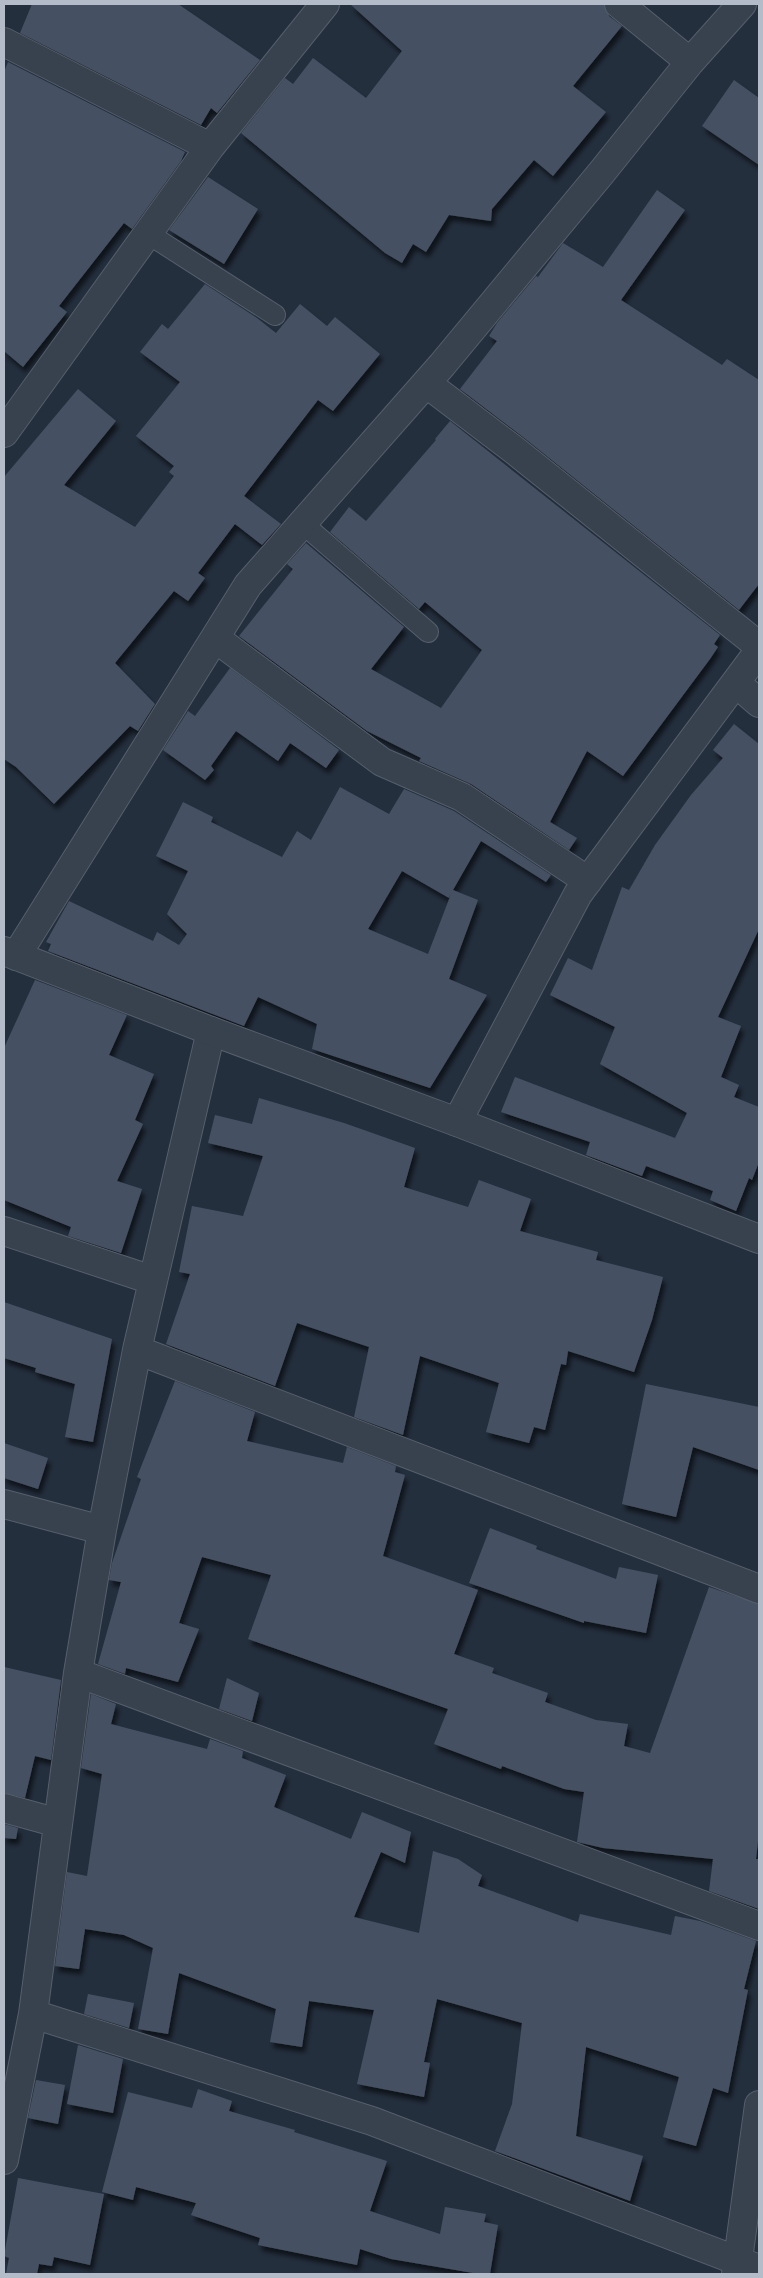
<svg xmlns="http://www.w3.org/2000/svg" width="763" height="2278" viewBox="0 0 763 2278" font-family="'Archivo Narrow',sans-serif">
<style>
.building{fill:#455162;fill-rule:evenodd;filter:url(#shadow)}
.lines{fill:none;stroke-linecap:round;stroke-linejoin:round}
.service-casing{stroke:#565f6c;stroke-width:22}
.minor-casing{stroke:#565f6c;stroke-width:30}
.tertiary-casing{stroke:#565f6c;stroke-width:30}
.service{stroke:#38414e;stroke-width:20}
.minor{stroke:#38414e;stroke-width:28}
.tertiary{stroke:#38414e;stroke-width:28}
</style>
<defs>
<filter id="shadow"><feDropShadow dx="3" dy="5.5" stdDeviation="2.5" flood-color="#0009"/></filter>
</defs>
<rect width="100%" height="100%" fill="#242f3e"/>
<path class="building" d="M32 4H178L260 60 217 113 211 108 201 125 20 33Z
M350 4H604L609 16 622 26 573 86 606 112 553 176 534 160 492 209 491 221 449 215 426 252 413 244 402 263 385 253 241 133 285 78 293 84 313 58 366 98 402 51Z
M8 62 185 152 181 161 132 229 124 223 59 306 67 312 23 367 4 351V72Z
M734 80 759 98V165L702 126Z
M208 177 258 209 224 264 169 230Z
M657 190 685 210 621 300 722 365 727 359 759 380V584L739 610 523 437 460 389 497 341 489 336 497 323 536 276 538 277 563 243 603 267Z
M205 284 257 318 276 333 300 304 327 326 335 317 380 354 333 411 318 400 244 496 281 524 262 545 235 524 198 573 205 578 188 601 174 591 115 663 155 704 138 731 130 726 54 804 16 767 4 759V477L78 389 116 421 64 485 135 527 174 476 169 472 174 466 136 436 180 382 140 352 162 324 168 329Z
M450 421 720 635 714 644 718 647 710 659 623 776 587 751 550 822 577 838 569 850 471 784 419 761 421 758 367 731 239 636 293 569 287 564 306 543 404 627 371 669 441 708 482 650 425 602 419 609 330 532 349 507 366 521 436 440 435 439Z
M230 668 339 750 326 768 290 743 278 761 236 731 211 766 214 770 205 780 163 750 188 711 195 716Z
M734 724 759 744V929L718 1017 741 1026 721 1077 739 1085 734 1097 759 1107V1162L752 1180 749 1178 736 1211 710 1200 713 1191 646 1166 642 1176 586 1155 590 1142 501 1112 515 1077 675 1138 687 1113 600 1064 615 1027 550 995 568 958 592 970 622 887 629 890 655 845 691 795 723 758 713 750Z
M340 787 389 814 404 789 454 811 551 875 546 882 481 841 453 890 478 900 449 979 487 995 430 1088 312 1049 317 1024 258 997 244 1026 48 951 51 944 46 942 69 901 153 941 157 932 179 945 187 934 167 914 188 871 156 856 183 802 213 817 211 822 282 857 297 831 311 840ZM402 871 449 898 451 894 428 954 368 929Z
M35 980 127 1015 109 1055 154 1074 135 1120 143 1124 117 1181 142 1189 121 1253 68 1236 71 1227 4 1200V1048Z
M259 1098 344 1123 415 1148 404 1187 468 1207 479 1180 531 1199 520 1231 598 1252 596 1260 663 1277 652 1320 634 1372 568 1351 566 1365 561 1364 545 1430 534 1427 529 1443 486 1432 499 1383 420 1356 403 1435 354 1417 369 1347 297 1323 275 1386 166 1344 190 1274 179 1272 192 1206 243 1216 263 1156 208 1143 215 1115 252 1124Z
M4 1302 112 1339 93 1442 65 1437 75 1384 35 1372 36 1368 4 1358Z
M175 1381 255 1412 247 1441 343 1463 347 1447 396 1466 395 1472 405 1475 383 1556 478 1590 454 1654 494 1668 492 1673 548 1693 545 1702 596 1720 628 1724 624 1746 650 1753 709 1587 759 1604V1832L756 1859H759V1909L709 1891 713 1859 603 1848 577 1842 584 1792 564 1789 502 1766 501 1769 434 1744 448 1709 248 1639 271 1575 202 1557 179 1623 199 1629 178 1682 126 1668 125 1674 98 1664 121 1582 109 1580 112 1563 141 1479 137 1477Z
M646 1384 759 1407V1470L693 1447 676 1517 622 1504Z
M4 1443 48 1458 38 1489 4 1478Z
M490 1528 537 1546 536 1549 616 1579 619 1567 658 1575 646 1633 584 1621V1623L469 1583Z
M4 1667 61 1680 51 1760 35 1756 25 1798 4 1793Z
M227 1678 259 1693 252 1721 219 1709Z
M91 1694 116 1704 111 1724 207 1749 210 1739 243 1751 242 1758 286 1775 274 1807 351 1839 362 1812 411 1832 405 1863 381 1852 354 1917 419 1933 433 1851 458 1859 482 1875 478 1886 578 1922 580 1914 671 1935 675 1916 700 1921 756 1941 744 1989 748 1990 728 2093 713 2088 696 2146 663 2137 679 2077 586 2047 576 2136 643 2156 630 2201 495 2151 512 2104 522 2023 437 1999 424 2062 430 2063 424 2097 357 2084 374 2010 309 2001 302 2047 270 2042 276 2009 179 1973 168 2034 138 2029 153 1948 124 1935 85 1929 79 1969 55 1966 67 1872 87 1876 102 1774 81 1768Z
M4 1824 18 1828 16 1839 4 1838Z
M88 1994 134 2003 129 2028 84 2014Z
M78 2045 123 2059 113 2113 67 2104Z
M36 2080 65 2085 58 2124 28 2118Z
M198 2089 232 2101 229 2111 295 2130 294 2132 387 2161 370 2211 440 2234 445 2207 486 2214 484 2222 498 2225 490 2274H479L391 2259 360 2249 357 2265 258 2245 260 2238 191 2215 196 2203 136 2187 133 2200 102 2192 128 2092 192 2108Z
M18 2178 104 2194 90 2265 54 2257 52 2266 39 2264 37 2274H6L9 2258 4 2256Z"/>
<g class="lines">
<g class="service-casing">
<path id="service" d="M147 233 275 315
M302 523 428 632"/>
</g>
<g class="minor-casing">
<path id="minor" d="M619 4 690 62
M4 42 210 147
M426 383 513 449 759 646
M4 433 210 147 325 4
M215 638 382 762 462 797 588 881
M736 683 759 703
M16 956 248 585 442 365 602 172 690 62 742 4
M457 1122 578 894 759 651
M4 1231 152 1280
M137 1350 759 1589
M4 1504 102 1530
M78 1673 759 1926
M4 1808 58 1823
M33 2014 372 2121 759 2269
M4 2160 33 2014 78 1673 102 1530 137 1350 211 1031
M736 2274 759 2105"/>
</g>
<g class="tertiary-casing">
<path id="tertiary" d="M4 951 211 1031 457 1122 759 1239"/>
</g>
<use href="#service" class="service"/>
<use href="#minor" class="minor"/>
<use href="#tertiary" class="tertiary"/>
</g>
<rect width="763" height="2278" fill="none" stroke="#b4bcc9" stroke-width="10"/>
</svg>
